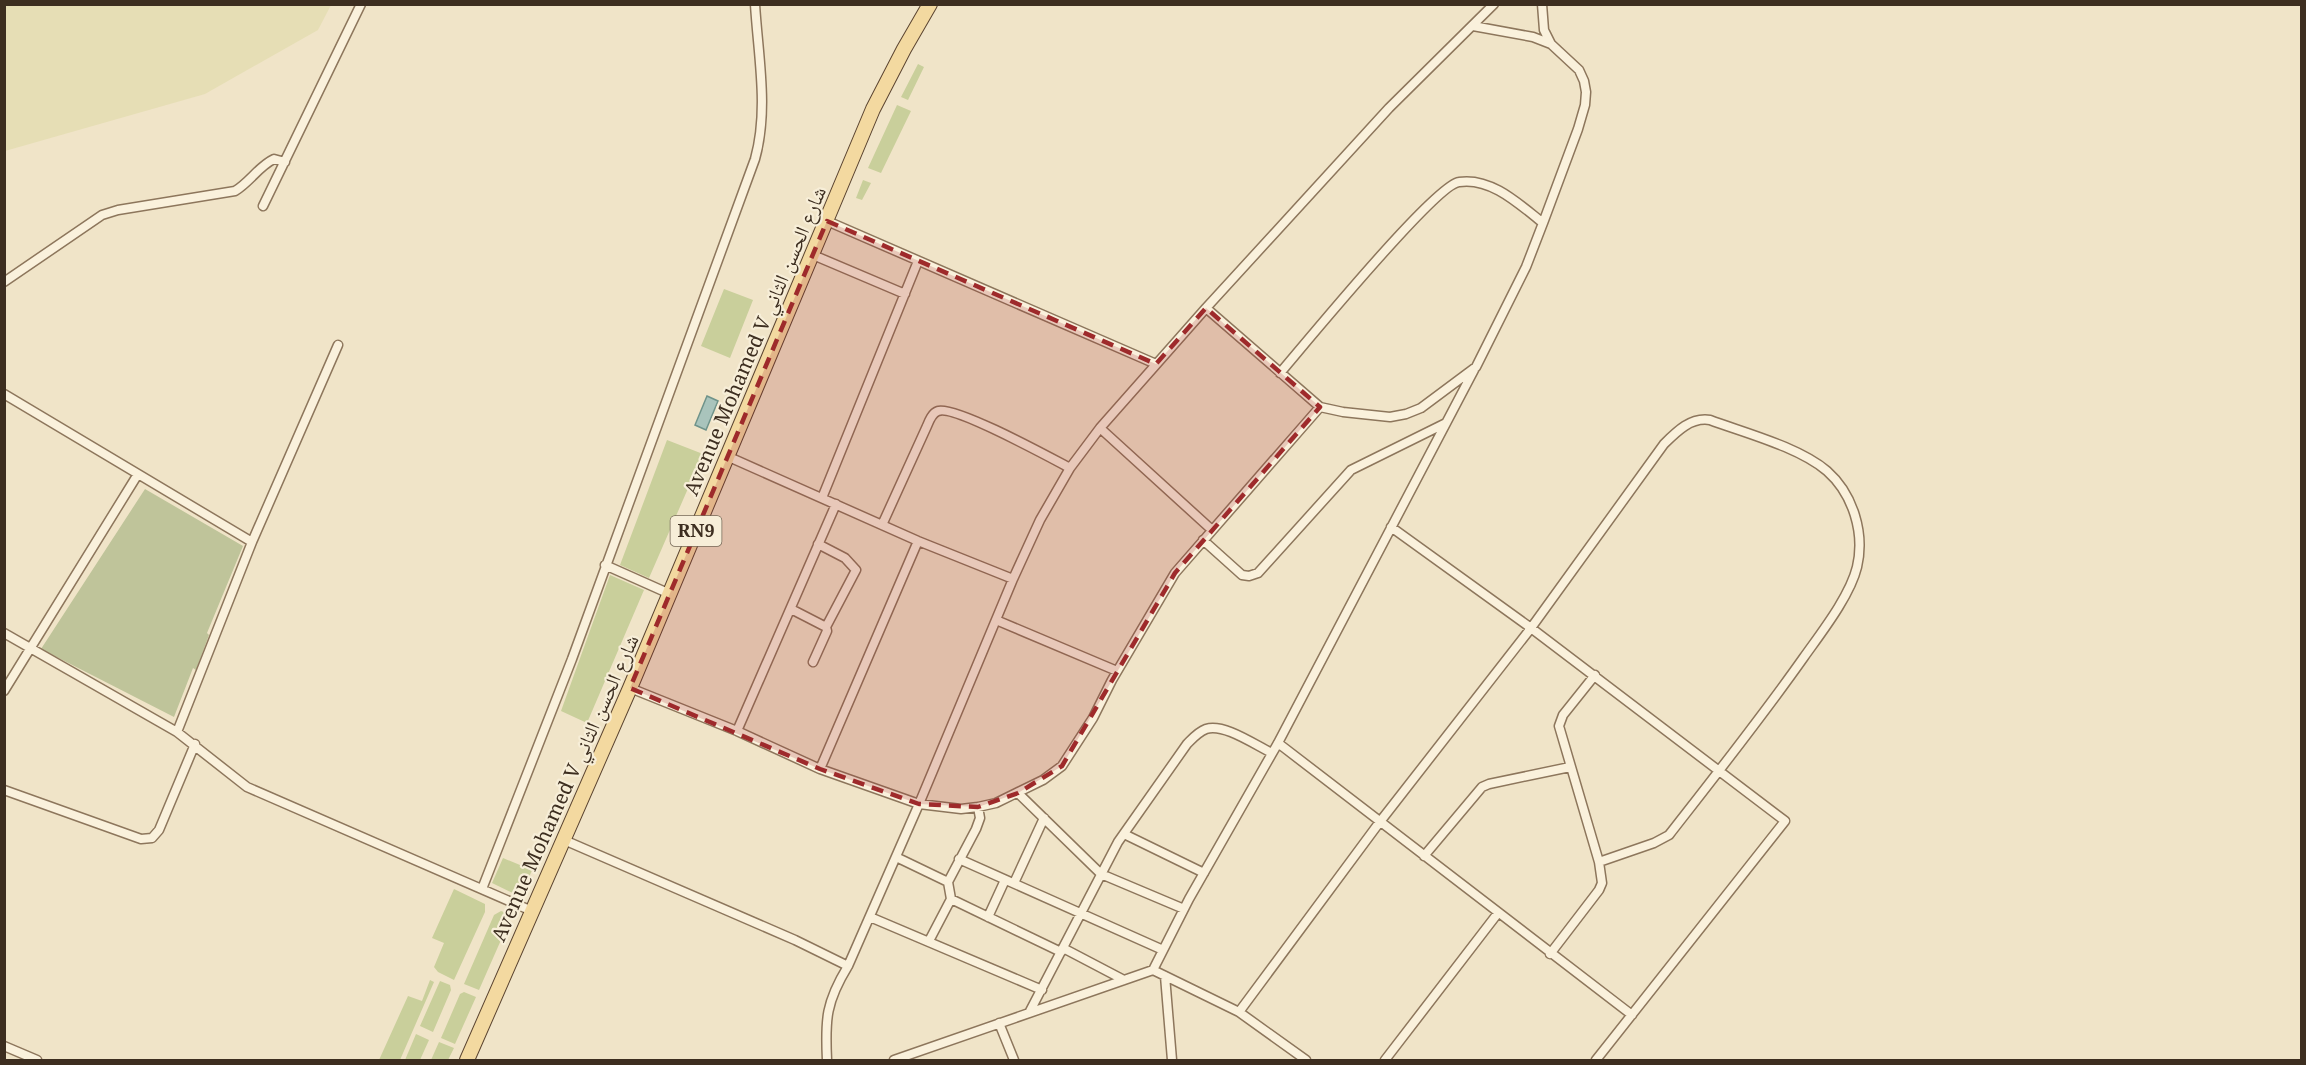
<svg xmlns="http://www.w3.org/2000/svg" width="2306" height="1065" viewBox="0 0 2306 1065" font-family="'Noto Serif','Noto Naskh Arabic',serif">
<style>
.farmland{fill:#e6deb5}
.green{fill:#c9cf9b}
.cemetery{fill:#bfc49a}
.water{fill:#a9c4bc;stroke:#6f938a;stroke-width:1.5}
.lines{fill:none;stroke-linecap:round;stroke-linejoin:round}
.street-casing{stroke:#8d765c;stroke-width:11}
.primary-casing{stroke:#5b4430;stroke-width:16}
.street{stroke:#faf1dc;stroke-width:8}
.primary{stroke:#f3d9a0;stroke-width:14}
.marked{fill:#9e2a2b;fill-opacity:0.2;stroke:#9e2a2b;stroke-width:4.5;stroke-dasharray:12 8;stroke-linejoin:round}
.labels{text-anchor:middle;stroke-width:4.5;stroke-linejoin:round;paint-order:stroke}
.shield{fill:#f7eed8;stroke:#756857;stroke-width:1.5}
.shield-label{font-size:18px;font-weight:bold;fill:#3d2e20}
.street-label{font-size:20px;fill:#3d2e20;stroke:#f7eed8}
</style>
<rect width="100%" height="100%" fill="#f0e4c8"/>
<path class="farmland" d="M5 4H331V5L318 30 205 94 5 151Z"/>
<path class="green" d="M918 64 924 67 908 100 901 97Z
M897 105 911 111 881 173 868 168Z
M863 180 871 183 862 200 856 198Z
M724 289 753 300 730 358 701 346Z
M667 440 703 454 649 578 620 565Z
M610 575 644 590 587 723 561 711Z
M503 858 532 870 521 897 492 883Z
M454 889 485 904V912L454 980 438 972 434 967 444 943 432 938Z
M501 911 512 915 479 990 464 984 494 915Z
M430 980 434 982 400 1060H379L408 996 422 1001Z
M440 981 450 985 451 990 433 1032 420 1026Z
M464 992 476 997 455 1044 441 1038 460 994Z
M416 1034 429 1040 420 1060H405Z
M439 1042 454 1048 448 1060H431Z"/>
<path class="cemetery" d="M145 489 243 546 207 633 209 635 196 670 193 668 174 717 41 649Z"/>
<path class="water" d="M707 396 718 401 706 430 695 425Z"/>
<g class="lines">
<g class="street-casing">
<path id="street" d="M1542 4 1544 30 1551 44 1579 70 1584 81 1586 92 1585 105 1578 129 1543 223
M1473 26 1533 37 1551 44
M263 206 361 4
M827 221 1156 364
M813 255 905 294
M4 282 102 215 118 210 235 191C250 182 259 166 274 159L285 162
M1206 308 1100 428 1070 468 1040 520 1013 579 919 804 961 809 978 807 996 803 1043 780 1062 766 1093 718 1112 680 1175 573 1320 407 1343 412 1390 417 1406 414 1421 408 1476 367 1526 267 1543 223C1519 204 1491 177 1459 182 1435 185 1304 345 1280 373
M4 394 252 542
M1320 407 1206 308 1389 108 1494 4
M1100 428 1212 530
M729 457 918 541 1013 579
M822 498 918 261
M882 525 927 426C929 421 932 413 938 411 954 405 1051 458 1070 468
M1391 527 1531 628 1785 821 1596 1060
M1203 540 1242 575 1249 576 1258 573 1351 470 1446 423
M818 544 845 558 856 570 826 627
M605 565 670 594
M791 609 826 627 827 631 813 662
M996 620 1117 671
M4 633 177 732 247 787 532 911
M4 691 138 474
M737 731 836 504
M177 732 252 542 338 345
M1278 743 1632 1015
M820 769 918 541
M4 790 141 839 152 838 159 830 195 744
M1018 793 1101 874 1184 909
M1124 834 1204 873
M564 840 795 940 848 966 919 804 820 769 737 731 630 688
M1424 856 1482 787 1489 784 1570 767
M896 857 948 882
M959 859 1163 950
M1014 883 1044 818
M482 889 572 659 755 159C769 109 758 55 755 4
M951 899 1061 952
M870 917 1042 990
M988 917 1005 880
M929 941 951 899 948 882 976 829 980 818 978 807
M1063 948 1124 980
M1550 954 1599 890 1602 883 1599 862 1559 726 1563 715 1595 675
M1153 970 1189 899 1278 743 1474 370
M1165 976 1172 1060
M1030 1011 1118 842 1187 744C1193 738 1198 732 1206 729 1224 723 1255 745 1272 753
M1239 1012 1379 823 1531 628 1664 444C1677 431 1691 417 1710 420 1745 433 1799 447 1827 471 1853 494 1865 533 1857 567 1850 596 1821 633 1804 657 1761 718 1715 776 1669 835L1654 843 1599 862
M999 1023 1014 1060
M4 1046 37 1060
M827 1060C825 1019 826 1002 848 966
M894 1060 1153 970 1239 1012 1306 1060
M1385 1060 1498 913"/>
</g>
<g class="primary-casing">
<path id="primary" d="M467 1060 630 688 873 109 904 49 930 4"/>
</g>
<use href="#street" class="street"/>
<use href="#primary" class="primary"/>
</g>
<path class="marked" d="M827 221 1156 364 1206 308 1320 407 1175 573 1062 766 1018 793 978 807 919 804 820 769 630 688Z"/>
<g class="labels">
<rect class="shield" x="670.5" y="516" width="51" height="30" rx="4.5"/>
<g class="shield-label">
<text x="696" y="537">RN9</text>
</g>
<g class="street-label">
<text transform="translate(755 341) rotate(-67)" y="7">Avenue Mohamed V شارع الحسن الثاني</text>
<text transform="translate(565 788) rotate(-66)" y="7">Avenue Mohamed V شارع الحسن الثاني</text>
</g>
</g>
<rect width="2306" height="1065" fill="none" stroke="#3d2e20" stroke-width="12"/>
</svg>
